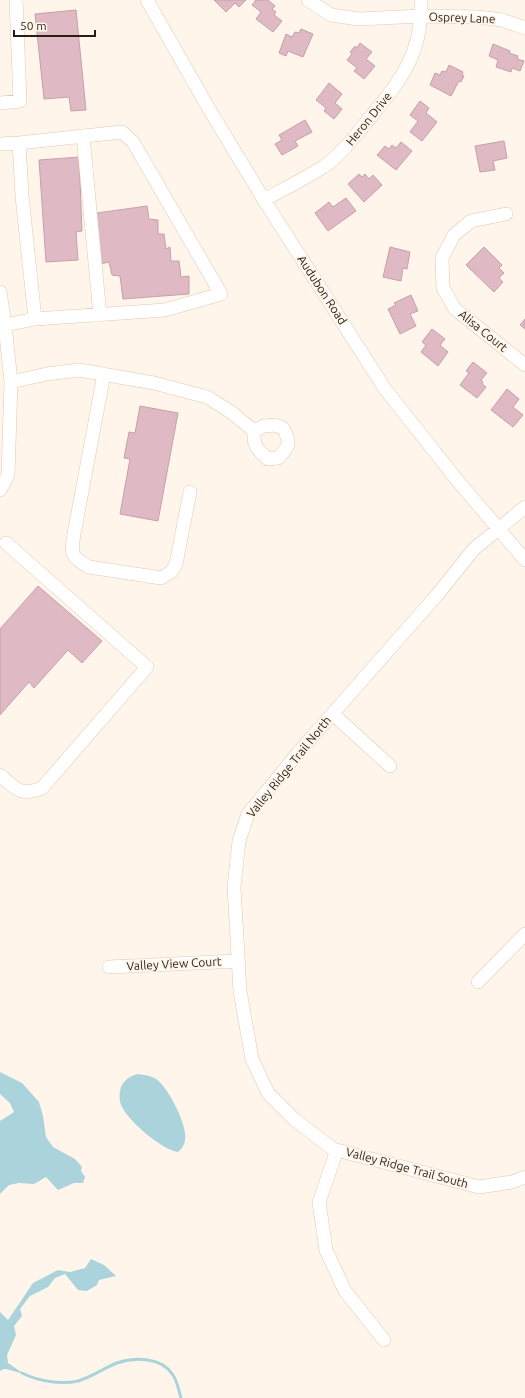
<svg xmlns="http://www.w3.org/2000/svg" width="525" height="1398" viewBox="0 0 525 1398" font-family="Ubuntu,sans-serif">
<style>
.water{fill:#aad3db}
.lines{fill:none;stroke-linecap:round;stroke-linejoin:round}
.stream{stroke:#aad3db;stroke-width:3}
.building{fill:#dfbac5;stroke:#c5a0ab}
.minor-casing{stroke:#e0c9ae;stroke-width:14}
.minor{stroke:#fff;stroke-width:13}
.labels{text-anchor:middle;stroke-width:3.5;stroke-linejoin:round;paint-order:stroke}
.street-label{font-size:12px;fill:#271f14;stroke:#fff5ea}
</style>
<rect width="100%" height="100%" fill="#fff5ea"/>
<path class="water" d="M0 1072 22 1083 39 1102 43 1116 46 1137 53 1147 75 1159 82 1167 81 1171 85 1177 83 1183H74L58 1190 46 1177 34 1184 19 1183 9 1185 0 1194V1121L14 1112 10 1103 0 1094Z
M138 1074C144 1075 150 1075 156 1079 167 1085 188 1126 185 1139 185 1144 182 1149 178 1152 162 1150 127 1120 121 1105 119 1099 119 1093 121 1087 125 1079 130 1076 138 1074Z
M91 1259 104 1265 116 1276 99 1280 97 1285 87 1291 78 1290 65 1274 55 1278 48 1287 30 1296 20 1309 22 1316 14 1326 16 1335 7 1355 8 1363 24 1374 6 1369H4L0 1371V1312L8 1320 33 1283 58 1270 70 1272 85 1268Z"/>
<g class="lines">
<path class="stream" d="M22 1373C38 1381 61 1385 78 1381 92 1377 104 1368 117 1363 135 1357 162 1357 173 1375 177 1381 179 1391 181 1398"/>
</g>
<path class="building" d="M214 0H246L239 7 235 3 226 12Z
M256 0H268L275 6 272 9 276 12 274 15 282 21 273 32 256 19 261 12 252 5Z
M76 10 86 110 71 111 69 97 44 99 35 14Z
M301 29 313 34 303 57 288 51 286 56 279 53 286 34 292 37 295 32 299 33Z
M360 43 372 52 366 59 375 66 364 79 354 71 357 68 347 60 352 54 350 52 355 46 357 48Z
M493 44 510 51 509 53 518 56 517 59 524 61 520 71 512 68 511 72 496 67 498 60 489 56Z
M449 65 463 72 462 75 464 76 461 82 459 81 451 96 430 85 435 73 440 75 442 71 446 72Z
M329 83 342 94 335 103 342 109 334 119 324 111 326 108 316 100Z
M420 101 429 108 426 113 437 122 422 141 410 132 418 121 410 115Z
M305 120 312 132 295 141 298 146 282 155 275 144 282 140 279 135Z
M504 141 507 158 493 161 495 170 480 172 475 146Z
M401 142 412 151 396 170 377 155 385 146 389 149 392 145 396 148Z
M79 157 82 231 76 232 78 260 46 262 39 160Z
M359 174 362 177 365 174 369 179 373 175 382 185 364 202 348 184Z
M346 198 356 211 328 231 315 213 329 202 333 207Z
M147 206 149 219 158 220V234H164L166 249 170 247 171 261H179L181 277 189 276V294L123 299 120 276 112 275 109 262 100 264 97 213Z
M390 247 410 252 407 269 403 268 401 281 383 277Z
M484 247 502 265 499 268 504 273 499 278 503 282 494 292 466 265Z
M411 295 418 311 410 314 416 326 400 334 388 309 396 305 394 303Z
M525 319V329L520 325Z
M432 329 445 339 440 345 448 352 438 366 421 352 426 345 422 342Z
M473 362 487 373 481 380 483 382 482 384 486 387 477 398 460 385 469 373 466 371Z
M507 389 519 399 513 407 523 415 513 427 491 410Z
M140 406 178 413 158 521 120 514 130 459 124 458 129 432 135 433Z
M38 586 102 641 82 663 68 650 34 688 29 682 0 715V629Z"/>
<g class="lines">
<g class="minor-casing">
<path id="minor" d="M147 0 209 109 264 200 385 389 457 480 525 560
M308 0 331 15 359 19 422 16 478 17 502 20 525 28
M0 103 20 101 16 0
M83 136 100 315
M19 143 122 132 133 142 221 294 165 310 35 319
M0 144 19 143 22 196 35 319 5 325
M264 200C284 189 304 179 323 167 341 155 355 136 369 119 401 80 423 53 421 0
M506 214 471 221 454 235 442 258 443 288 455 309 525 365
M0 292 5 325 11 382 8 475 0 490
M104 374 74 534C71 555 70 556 89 567L161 578 171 572 176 564 190 492
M11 382 47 374 79 370 154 383 207 397 231 412 254 431
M275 425 283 428C291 442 290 446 278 458L268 459C257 450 253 445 254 431L264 426Z
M525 507 474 549 437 595 298 753 248 814 239 841 234 887 240 991 252 1059 268 1093 295 1120 333 1149 479 1187 512 1182 525 1177
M333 714 390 766
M0 775C15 788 21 797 42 788L147 667 6 543
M109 967 238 961
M478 982 525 934
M337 1150 319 1202 326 1250 345 1291 384 1340"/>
</g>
<use href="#minor" class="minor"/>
</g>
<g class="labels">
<g class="street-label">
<text transform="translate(462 18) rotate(2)" y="4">Osprey Lane</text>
<text transform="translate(369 119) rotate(-51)" y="4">Heron Drive</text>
<text transform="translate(322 290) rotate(57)" y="4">Audubon Road</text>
<text transform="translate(483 331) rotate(39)" y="4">Alisa Court</text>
<text transform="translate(289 767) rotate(-51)" y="4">Valley Ridge Trail North</text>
<text transform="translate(174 964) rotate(-3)" y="4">Valley View Court</text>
<text transform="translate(407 1168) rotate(15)" y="4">Valley Ridge Trail South</text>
</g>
</g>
<path d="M14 30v6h81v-6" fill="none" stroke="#271f14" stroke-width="2"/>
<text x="20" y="30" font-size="12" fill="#271f14" stroke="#fff5ea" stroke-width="3" paint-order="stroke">50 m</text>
</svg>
